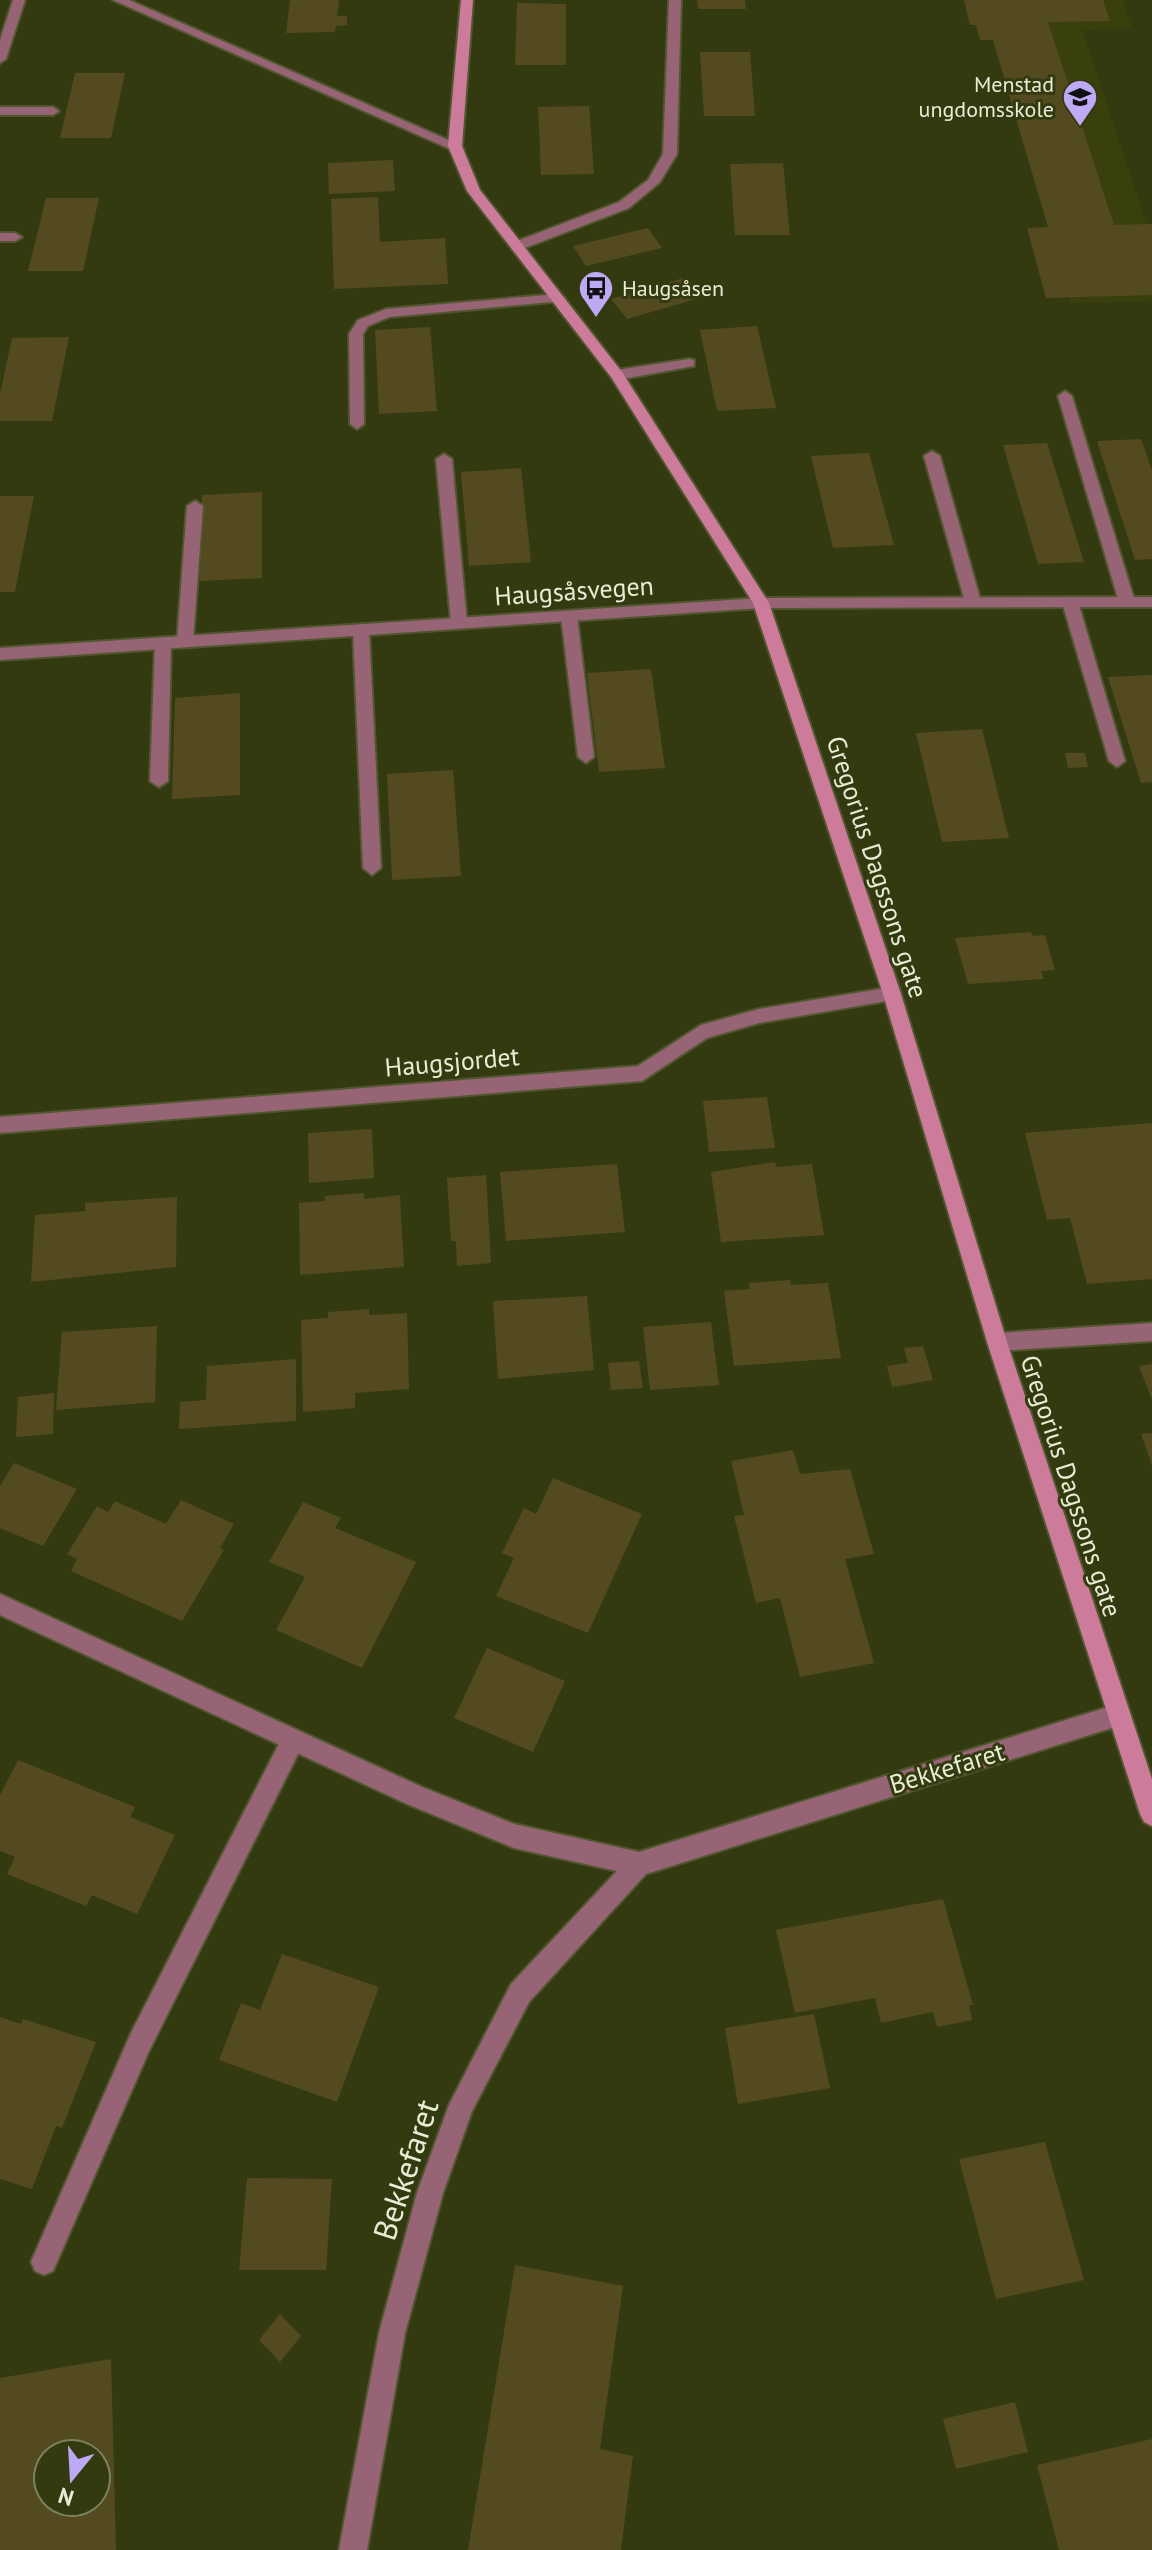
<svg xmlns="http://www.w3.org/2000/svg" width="1152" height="2550" viewBox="0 0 1152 2550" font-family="'PT Sans',sans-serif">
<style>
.built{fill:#39400c}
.building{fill:#544a20;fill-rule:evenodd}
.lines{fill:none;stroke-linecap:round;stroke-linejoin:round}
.lane-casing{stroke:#51562f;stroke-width:4}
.street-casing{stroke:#51562f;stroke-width:4}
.secondary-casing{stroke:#51562f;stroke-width:4}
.lane{fill:#976476;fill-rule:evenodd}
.street{fill:#976476;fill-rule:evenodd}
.secondary{fill:#cc7c9a;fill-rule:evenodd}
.labels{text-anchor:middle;stroke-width:6;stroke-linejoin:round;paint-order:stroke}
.far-poi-label{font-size:22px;fill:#e7ecd4;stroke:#343a10;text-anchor:end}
.street-label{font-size:26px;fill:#e7ecd4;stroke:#343a10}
.near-street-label{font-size:32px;fill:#e7ecd4;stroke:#343a10}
</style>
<rect width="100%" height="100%" fill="#343a10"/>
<path class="built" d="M983 0H1123L1131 27 1082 30 1148 229H1152V301L1071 303Z"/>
<path class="building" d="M290 0H339L337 16H347V25L336 26 335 32 286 33Z
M697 0H745L746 9H698Z
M964 0H1103L1110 21 1048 22 1114 225 1152 224V295L1046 298 1027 228 1048 227 993 40H980L976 25H970Z
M517 3 566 4V65H515Z
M700 52H750L755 116H704Z
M75 73H125L111 138H60Z
M589 106 594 174 541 175 538 107Z
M393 160 395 191 329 194 328 163Z
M783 163 790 235H735L730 164Z
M378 197 380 242 445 238 448 284 334 289 331 199Z
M46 198H99L83 271H28Z
M648 228 662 248 586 266 573 246Z
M687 277 703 297 627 319 611 299Z
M757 326 776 408 717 411 700 330Z
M430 327 437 411 379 414 375 330Z
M69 337 52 421H0V394L12 338Z
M1141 439 1152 470V559L1135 560 1097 441Z
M1047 443 1084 562 1038 564 1003 445Z
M869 453 894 545 833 548 811 456Z
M521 468 531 562 469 566 461 472Z
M262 492V578L200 581 202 495Z
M0 496H34L15 592H0Z
M651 669 665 768 599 772 587 673Z
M1152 675V782L1141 783 1108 677Z
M240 693V795L172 799 175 698Z
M982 729 1009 838 942 842 916 733Z
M1065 753H1085L1088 767 1068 768Z
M453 770 461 876 392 880 387 774Z
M1031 932 1032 936 1045 935 1055 970 1041 971 1044 979 968 984 955 938Z
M767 1097 775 1148 709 1152 703 1101Z
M1152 1123V1279L1087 1284 1070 1218 1047 1220 1025 1133Z
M372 1129 374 1178 309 1183 308 1133Z
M775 1162 776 1167 812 1164 824 1235 721 1242 711 1172Z
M617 1164 625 1232 506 1241 500 1172Z
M486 1175 491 1263 457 1266 456 1241H451L447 1178Z
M364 1193V1199L400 1195 404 1267 300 1275 299 1203 325 1201V1196Z
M177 1197 176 1267 31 1282 35 1215 85 1211V1203Z
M790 1280 791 1285 828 1283 841 1358 734 1366 724 1291 750 1289 749 1283Z
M587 1296 594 1370 498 1379 493 1301Z
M369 1309V1315L407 1313 409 1389 355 1393V1408L303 1412 301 1320 328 1318V1312Z
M711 1322 719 1385 650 1390 643 1327Z
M157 1326 155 1402 56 1410 62 1332Z
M923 1346 933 1380 892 1387 887 1366 908 1363 904 1348Z
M296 1359V1421L179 1429 180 1402 206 1400 207 1366Z
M639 1361 643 1388 611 1390 608 1363Z
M1152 1364V1400L1139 1366Z
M54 1393 53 1434 16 1437 18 1397Z
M1152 1433V1465L1141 1434Z
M793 1450 800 1474 850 1469 874 1554 845 1559 874 1663 800 1677 780 1598 756 1603 734 1516 744 1515 731 1461Z
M14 1463 77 1489 43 1546 0 1528V1486Z
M553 1478 642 1514 588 1633 496 1596 514 1558 502 1553 524 1508 536 1514Z
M181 1500 234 1524 220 1548 224 1550 182 1621 71 1571 77 1559 67 1554 97 1506 108 1512 115 1501 166 1524Z
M303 1502 341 1518 335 1528 416 1562 362 1668 276 1630 305 1577 269 1562Z
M487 1648 565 1681 533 1752 454 1718Z
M18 1760 135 1807 130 1817 175 1835 137 1914 92 1895 86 1906 7 1874 15 1857 0 1851V1795Z
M943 1899 973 2005H969L972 2020 937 2027 933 2012 881 2023 875 1998 795 2013 776 1930Z
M282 1954 379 1987 337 2102 219 2060 241 2003 260 2010Z
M814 2014 830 2088 738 2104 725 2028Z
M0 2017 21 2024 23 2019 96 2042 62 2128 56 2126 32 2189 0 2179Z
M1045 2142 1084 2280 996 2299 959 2159Z
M247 2178 332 2179 326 2270H239Z
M515 2265 623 2286 600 2449 633 2456 621 2550H468Z
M280 2314 301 2336 280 2362 259 2340Z
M111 2359 116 2550H0V2378ZM48 2454H96V2502H48Z
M1015 2402 1028 2452 956 2469 943 2419Z
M1152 2439V2550H1059L1037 2465Z"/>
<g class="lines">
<g class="lane-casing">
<path id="lane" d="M669 0H681L677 154 660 182 629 208 522 249H512V243L619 202 648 180 663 154Z
M0 107H53L59 111 53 115H0Z
M0 233H15L22 237 15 241H0Z
M558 294 565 298 563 301 389 317 368 326 363 334 364 424 357 429 350 424 349 334 358 320 386 309Z
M689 359 694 360V366L617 380 610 375 617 370Z
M1065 391 1072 396 1135 602 1133 606H1121L1119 602 1058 396Z
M932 451 940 456 981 602 973 607 965 602 924 456Z
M444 454 452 459 467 623 459 629 451 623 436 459Z
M195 501 203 506 193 641 185 647 177 641 187 506Z
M1070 597 1078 602 1125 761 1117 767 1109 761 1062 602Z
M569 611 577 616 594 757 586 763 578 757 561 616Z
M361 624 369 630 381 868 372 875 363 868 353 630Z
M163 637 171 643 168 781 159 787 150 781 155 643Z
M293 1729 301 1732 304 1740 301 1748 149 2051 53 2271 44 2275 35 2271 31 2262 131 2033 285 1732Z"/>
</g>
<g class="street-casing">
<path id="street" d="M13 0H25L6 59 0 63V40Z
M113 0H129L462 146 450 149Z
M1152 597V607L761 608 0 660V648L761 598Z
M892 987 901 994 898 999 759 1023 707 1038 642 1081 0 1133V1117L638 1066 701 1025 759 1009Z
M1152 1323V1341L997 1351 990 1348 987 1342 990 1336 997 1333Z
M0 1594 422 1787 514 1824 639 1852 1118 1704 1126 1707 1129 1715 1126 1723 1118 1726 646 1874 529 2002 472 2111 443 2193 405 2333 367 2550H339L379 2333 417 2193 449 2105 511 1984 617 1871 514 1848 407 1804 0 1615Z"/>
</g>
<g class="secondary-casing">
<path id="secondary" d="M461 0H473L462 146 480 190 622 372 769 603 901 994 1007 1342 1152 1779V1826L1144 1822 1140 1814 987 1342 883 994 753 603 611 377 467 191 448 146Z"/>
</g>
<use href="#lane" class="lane"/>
<use href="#street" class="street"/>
<use href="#secondary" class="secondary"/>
</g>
<defs>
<g id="school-pin" transform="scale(1.8)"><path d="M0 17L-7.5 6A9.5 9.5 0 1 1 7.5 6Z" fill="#bea9f5" stroke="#343a10"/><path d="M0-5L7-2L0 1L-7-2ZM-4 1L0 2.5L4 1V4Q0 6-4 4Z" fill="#111"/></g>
<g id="bus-pin" transform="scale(1.8)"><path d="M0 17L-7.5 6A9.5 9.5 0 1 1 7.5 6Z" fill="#bea9f5" stroke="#343a10"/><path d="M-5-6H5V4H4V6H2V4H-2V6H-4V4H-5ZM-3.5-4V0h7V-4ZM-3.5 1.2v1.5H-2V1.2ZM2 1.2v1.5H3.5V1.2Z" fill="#111"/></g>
</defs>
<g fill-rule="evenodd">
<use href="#school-pin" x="1080" y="97"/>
<use href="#bus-pin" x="596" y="288"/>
</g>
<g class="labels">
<g class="far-poi-label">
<text x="1054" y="92">Menstad<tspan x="1054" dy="25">ungdomsskole</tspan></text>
<text x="622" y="296" text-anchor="start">Haugsåsen</text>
</g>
<g class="street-label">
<text transform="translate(574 591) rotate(-4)" y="9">Haugsåsvegen</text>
<text transform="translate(877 867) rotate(72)" y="9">Gregorius Dagssons gate</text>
<text transform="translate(452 1062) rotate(-5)" y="9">Haugsjordet</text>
<text transform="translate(1071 1486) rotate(72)" y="9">Gregorius Dagssons gate</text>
<text transform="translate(947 1768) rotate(-17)" y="9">Bekkefaret</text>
</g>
<g class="near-street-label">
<text transform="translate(406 2170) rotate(-72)" y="11">Bekkefaret</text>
</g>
</g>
<g transform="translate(72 2478) rotate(198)"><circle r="38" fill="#343a10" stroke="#7c815e" stroke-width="2"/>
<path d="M0-6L14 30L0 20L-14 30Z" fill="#bea9f5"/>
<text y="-12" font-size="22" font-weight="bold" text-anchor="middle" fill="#e7ecd4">N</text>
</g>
</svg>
